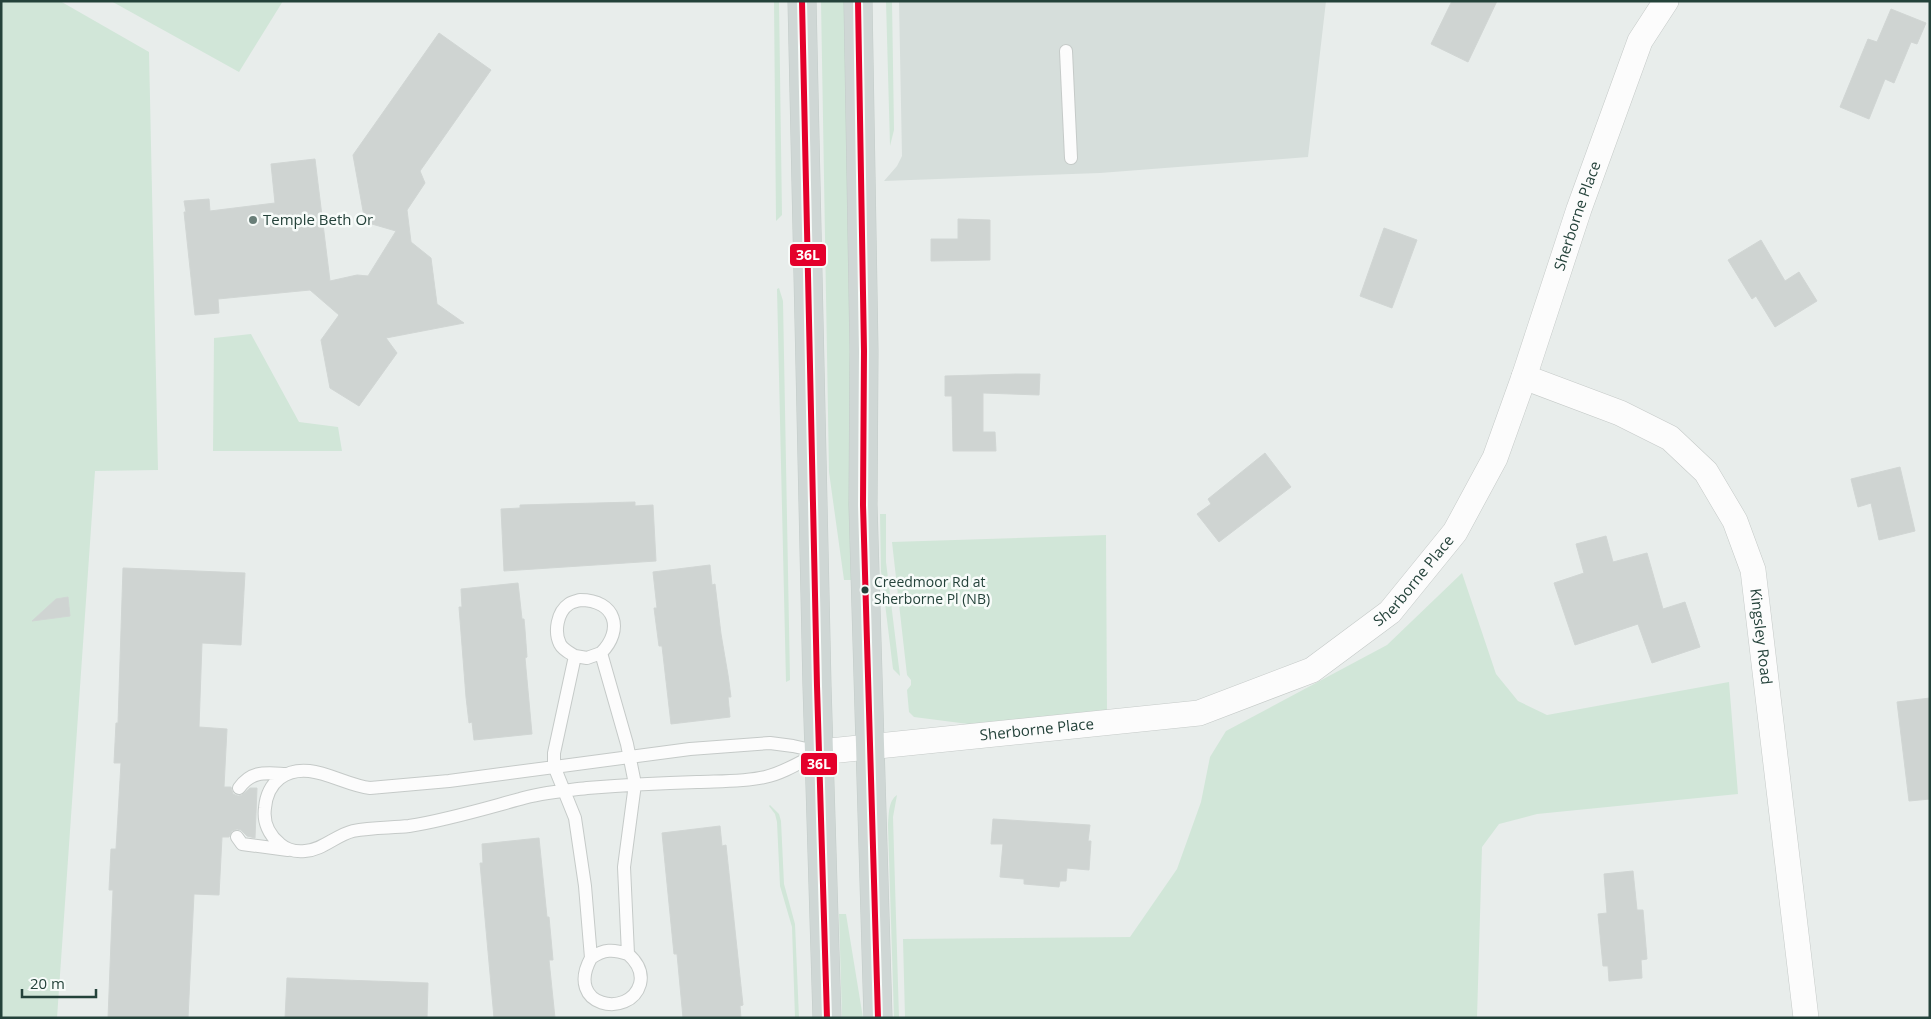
<svg xmlns="http://www.w3.org/2000/svg" width="1931" height="1019" viewBox="0 0 1931 1019" font-family="'Open Sans',sans-serif">
<style>
.built{fill:#d6dedb}
.green{fill:#d1e6d8}
.building{fill:#cfd4d2;stroke:#d1d6d4}
.lines{fill:none;stroke-linecap:round;stroke-linejoin:round}
.service-casing{stroke:#c5cac8;stroke-width:14}
.minor-casing{stroke:#c5cac8;stroke-width:26}
.primary-casing{stroke:#c3ccc9;stroke-width:29}
.service{stroke:#fcfcfc;stroke-width:12}
.minor{stroke:#fcfcfc;stroke-width:25}
.primary{stroke:#cfd7d5;stroke-width:28}
.bus-1-casing{stroke:#f7fbf9;stroke-width:10}
.bus-1{stroke:#e4002b;stroke-width:6}
.poi-dot{fill:#697e78;stroke:#f7fbf9;stroke-width:2}
.bus-dot{fill:#24423a;stroke:#f7fbf9;stroke-width:2}
.labels{text-anchor:middle;stroke-width:5;stroke-linejoin:round;paint-order:stroke}
.bus-label{font-size:14px;fill:#24423a;stroke:#f7fbf9;text-anchor:start}
.street-label{font-size:15px;fill:#24423a;stroke:#f7fbf9}
.poi-label{font-size:15px;fill:#24423a;stroke:#f7fbf9;text-anchor:start}
.line-badge{stroke:#f7fbf9;stroke-width:2}
.badge-label{font-size:14px;text-anchor:middle;font-weight:bold;fill:#fff}
</style>
<rect width="100%" height="100%" fill="#e8edeb"/>
<path class="built" d="M899 1H1326L1308 157 1100 173 884 181 897 166 902 156Z"/>
<path class="green" d="M1 1H60L149 52 158 470 95 471 57 1018H1Z
M111 1H283L239 72Z
M774 1H779L782 215 776 221Z
M821 1H844L845 11 853 580H844L829 472Z
M886 1H892L894 130 890 146Z
M779 288 783 301 790 680 786 682 777 289Z
M251 334 299 422 338 427 342 451H213L214 338Z
M880 514H886V562L900 676 893 669 881 571Z
M1106 535 1107 713 976 725 914 717 909 712 907 690 911 685V680L907 675 892 542Z
M1462 573 1496 674 1518 701 1547 715 1729 682 1738 794 1537 814 1499 824 1482 847 1477 1018H905L903 939 1130 937 1177 869 1201 802 1210 757 1226 731 1387 645Z
M897 795 893 817 899 1018H894L888 825C889 815 888 801 897 795Z
M770 805 779 814 781 821 784 884 795 924 799 1018H795L792 927 780 886 777 822 775 814 769 806Z
M839 914H846L863 1018H842Z"/>
<path class="building" d="M1452 1H1497L1468 62 1431 44Z
M1891 9 1926 23 1917 44 1911 42 1894 83 1885 79 1869 119 1840 107 1868 39 1877 42Z
M439 33 491 70 420 171 425 183 407 210 411 242 431 258 437 304 464 323 386 338 397 353 359 406 330 388 321 340 339 315 310 290 218 299 219 313 195 315 184 212H186L184 201 209 199 210 211 275 203 271 164 315 159 330 281 357 275 368 276 396 231 365 222 353 155Z
M958 219 990 220V260L931 261V239H958Z
M1384 228 1417 240 1392 308 1360 296Z
M1761 240 1785 281 1799 272 1817 301 1775 327 1756 296 1752 299 1728 260Z
M1016 374H1040L1039 395 983 393V432H995L996 451H953L952 396H945V376Z
M1265 453 1291 487 1219 542 1197 514 1211 504 1208 499Z
M1900 467 1915 531 1879 540 1871 503 1858 507 1851 479Z
M635 502V506L653 505 656 561 504 571 501 509 520 508V505Z
M1606 536 1613 562 1647 553 1663 609 1685 602 1700 647 1652 663 1638 624 1575 645 1554 583 1584 573 1576 544Z
M710 565 712 585 715 584 721 634 728 675 731 697H728L730 717 671 724 662 646H659L654 608H657L653 572Z
M123 568 245 573 241 645 202 643 199 727 227 729 224 787H231L233 794 238 796 242 795 250 788H257L255 838 247 836 241 830 237 829 232 831 229 837H222L219 895 194 894 188 1018H108L113 890H109L111 849H116L121 763H114L116 723H118Z
M518 583 522 619H524L525 630 527 657 525 658 532 734 474 740 472 722 469 723 466 697 459 607H462L461 589Z
M68 597 70 616 32 621 56 599Z
M1930 698V799L1909 801 1897 702Z
M993 819 1090 825 1088 841H1091L1089 870 1067 868 1066 881H1060L1059 887 1024 884V879L1000 877 1003 844H991Z
M720 826 722 846 726 845 743 1005 740 1006 741 1018H683L677 954H674L662 833Z
M539 838 547 917H549L553 960H549L555 1018H494L480 863H483L482 844Z
M1633 871 1637 910H1643L1647 959 1641 960 1642 978 1609 981 1608 966H1603L1598 914 1607 913 1604 874Z
M287 978 428 983 427 1018H285Z"/>
<g class="lines">
<g class="service-casing">
<path id="service" d="M1066 51 1071 158
M580 600C616 600 624 630 601 653L627 744 635 784 624 867 628 954C637 962 643 972 640 984 630 1019 564 1007 591 958L585 886 575 818 554 766V753L575 656C570 653 563 650 560 644 554 632 557 612 569 604 572 602 577 601 580 600Z
M575 656 587 658 601 653
M770 743 793 746 820 752C802 761 784 773 765 777 743 782 719 781 697 782 660 783 624 785 587 788 564 791 542 792 520 799 483 809 447 820 409 826 391 828 372 827 353 831 336 835 323 850 305 851 295 852 287 850 280 844 269 835 263 822 265 808 266 796 271 785 280 778 308 758 341 785 370 788L449 781 690 749Z
M239 788C252 770 266 773 286 774
M237 837 242 844 288 850
M591 958C604 949 613 949 628 954"/>
</g>
<g class="minor-casing">
<g id="minor">
<path id="s1" d="M1524 377 1620 413 1670 438 1706 472 1735 521 1753 570 1806 1018"/>
<path id="s2" d="M820 752 1199 713 1312 670 1390 612 1455 532 1495 458 1524 377 1579 209 1640 41 1666 1"/>
</g>
</g>
<g class="primary-casing">
<path id="primary" d="M802 1 817 686 827 1018
M858 1 864 351 863 505 878 1018"/>
</g>
<use href="#service" class="service"/>
<use href="#minor" class="minor"/>
<use href="#primary" class="primary"/>
<g class="bus-1-casing">
<path id="bus-1" d="M802 1 817 686 827 1018
M858 1 864 351 863 505 878 1018"/>
</g>
<use href="#bus-1" class="bus-1"/>
</g>
<circle class="poi-dot" cx="253" cy="220" r="5"/>
<circle class="bus-dot" cx="865" cy="590" r="4.5"/>
<g class="labels">
<g class="bus-label">
<text x="874" y="587">Creedmoor Rd at<tspan x="874" dy="17">Sherborne Pl (NB)</tspan></text>
</g>
<g class="street-label">
<text dy="5" stroke="none"><textPath href="#s2" startOffset="1042">Sherborne Place</textPath></text>
<text dy="5" stroke="none"><textPath href="#s2" startOffset="638">Sherborne Place</textPath></text>
<text dy="5" stroke="none"><textPath href="#s1" startOffset="384">Kingsley Road</textPath></text>
<text dy="5" stroke="none"><textPath href="#s2" startOffset="218">Sherborne Place</textPath></text>
</g>
<g class="poi-label">
<text x="263" y="225">Temple Beth Or</text>
</g>
</g>
<g class="line-badge">
<rect x="789" y="243" width="38" height="24" rx="5" fill="#e4002b"/>
<rect x="800" y="752" width="38" height="24" rx="5" fill="#e4002b"/>
</g>
<g class="badge-label">
<text x="808" y="260">36L</text>
<text x="819" y="769">36L</text>
</g>
<rect width="1931" height="1019" fill="none" stroke="#24423a" stroke-width="5"/>
<path d="M22 989v8h74v-8" fill="none" stroke="#24423a" stroke-width="2.5"/>
<text x="30" y="989" font-size="15" fill="#24423a" stroke="#f7fbf9" stroke-width="4" paint-order="stroke">20 m</text>
</svg>
